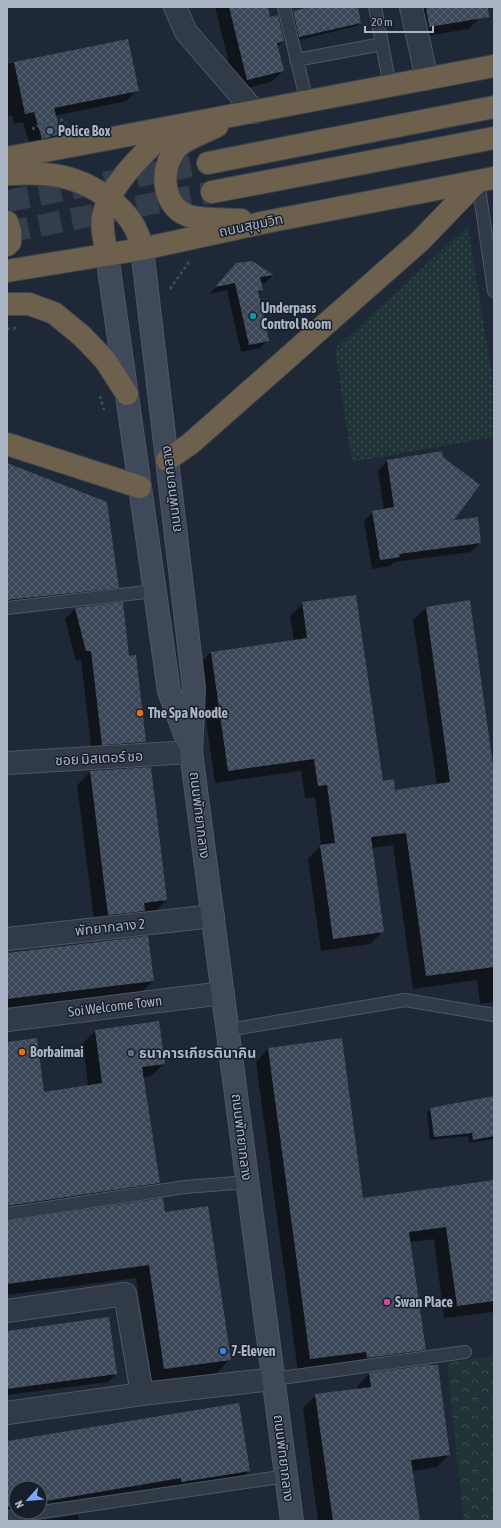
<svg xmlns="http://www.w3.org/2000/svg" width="501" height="1528" viewBox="0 0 501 1528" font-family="'Asap Condensed','Noto Sans Thai',sans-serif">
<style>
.forest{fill:url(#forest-crowns)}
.garden{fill:url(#garden-dots)}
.shadow{fill:#0007;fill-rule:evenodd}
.building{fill:url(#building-cross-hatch)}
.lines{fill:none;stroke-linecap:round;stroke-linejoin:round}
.highway-tunnel{stroke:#333d4b;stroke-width:22;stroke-dasharray:22 11;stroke-linecap:butt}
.lane-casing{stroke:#4f5765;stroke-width:14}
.street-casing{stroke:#4f5765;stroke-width:24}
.secondary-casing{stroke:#4f5765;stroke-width:24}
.highway-casing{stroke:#3c4451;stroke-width:24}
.path{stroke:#3d5155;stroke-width:2.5;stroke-dasharray:3 3;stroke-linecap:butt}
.lane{stroke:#313a47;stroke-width:12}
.street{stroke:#313a47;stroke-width:22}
.secondary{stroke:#3f495a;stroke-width:22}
.highway{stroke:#6d614e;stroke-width:22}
.service-dot{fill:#5c6f8a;stroke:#171f2b;stroke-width:1.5}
.culture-dot{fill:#0f9aa8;stroke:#171f2b;stroke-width:1.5}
.food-dot{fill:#e8710a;stroke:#171f2b;stroke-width:1.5}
.hotel-dot{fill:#d1479c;stroke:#171f2b;stroke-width:1.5}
.shop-dot{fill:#3f7fe0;stroke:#171f2b;stroke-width:1.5}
.labels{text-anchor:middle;stroke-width:3;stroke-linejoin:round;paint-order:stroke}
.poi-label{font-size:14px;font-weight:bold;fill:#abb4c4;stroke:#171f2b;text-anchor:start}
.street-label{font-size:14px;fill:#abb4c4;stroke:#171f2b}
</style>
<defs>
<pattern id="forest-crowns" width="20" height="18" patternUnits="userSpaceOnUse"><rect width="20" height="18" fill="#203437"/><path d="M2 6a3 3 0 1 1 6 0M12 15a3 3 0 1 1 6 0" fill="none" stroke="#3e4f52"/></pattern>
<pattern id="garden-dots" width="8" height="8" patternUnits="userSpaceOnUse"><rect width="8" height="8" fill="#203437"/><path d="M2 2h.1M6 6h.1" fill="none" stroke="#3e4f52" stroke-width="1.8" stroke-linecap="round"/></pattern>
<pattern id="building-cross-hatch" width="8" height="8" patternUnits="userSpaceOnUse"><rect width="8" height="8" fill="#3c4859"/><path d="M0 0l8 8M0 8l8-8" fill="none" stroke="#56606f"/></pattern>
</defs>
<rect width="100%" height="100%" fill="#1e2836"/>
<path class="forest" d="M494 1356V1521H464L447 1363Z"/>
<path class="garden" d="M468 226 494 389V437L352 462 335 349Z"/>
<path class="shadow" d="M215 7H267L270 18 283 41 277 47 283 71 271 82 236 91Z
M316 7H356L360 23 357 26 295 41 289 16 293 12Z
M414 7H477L479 18 469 29 419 37Z
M127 40 137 90 126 101 55 116 60 134 49 145 31 149 23 122 14 124 12 115 7 116V64Z
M252 262 273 275 265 283H261L262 290 258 294 268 340 260 348 241 352 227 290 210 294 229 272Z
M387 461 452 521 480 543 471 552 394 562 390 566 372 569 364 521 373 512 384 510 378 471Z
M7 464 118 587 106 600 7 610Z
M303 603 382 782 394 791 437 785 413 620 426 608 494 777V1002L480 1004 477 980 413 989 393 845 371 848 383 931 370 944 321 951 308 859 321 845 315 797 305 798 301 771 215 783 198 665 211 652 294 641 290 616Z
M75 609 128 657 145 742 135 752 92 754 81 660 76 661 65 619Z
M90 772 166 900 153 914 95 928 77 785Z
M7 954 153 981 139 994 7 1010Z
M95 1031 164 1064 151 1076 143 1077 159 1183 147 1195 7 1217V1043L44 1093 88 1086 83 1043Z
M268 1049 362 1199 494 1182V1312L444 1318 434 1239 410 1242 425 1350 412 1362 298 1372 256 1062Z
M494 1097V1139L469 1143 468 1136 430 1140 427 1113 430 1109Z
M164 1213 229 1360 217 1373 152 1382 136 1278 7 1295V1222Z
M7 1332 116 1374 108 1382 7 1395Z
M369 1374 449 1455 437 1467 412 1471 419 1521H318L303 1408 316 1395 357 1390V1387Z
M7 1442 249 1471 236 1484 7 1521ZM16 1488H40V1512H16Z
M78 1515 79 1521H38Z"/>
<path class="building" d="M229 7H268L270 17 278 15 284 41 277 43 284 71 247 80Z
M311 7H358L361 23 299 37 293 11Z
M426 7H488L489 17 429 27Z
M128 39 139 91 54 108 61 134 42 139 34 112 25 114 14 62Z
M252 261 274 275 260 277 263 290 258 291 269 341 249 345 235 283 215 287 236 263Z
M442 451 443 457 480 485 454 520 478 517 481 543 399 554 400 557 380 560 372 511 394 507 387 460Z
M7 463 107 502 119 588 7 600Z
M356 595 383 781 394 779 395 790 450 782 426 607 470 600 494 773V967L426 976 406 833 371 837 384 932 333 939 320 845 335 843 327 785 318 786 314 759 228 771 211 652 307 638 302 602Z
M123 602 129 656 136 655 146 742 102 745 91 651H86L75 608Z
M151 767 167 900 144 903 145 911 108 915 90 771Z
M148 936 154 981 7 999V953Z
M159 1021 165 1064 142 1067 160 1183 7 1206V1042L37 1038 44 1092 102 1083 95 1030Z
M342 1038 363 1198 494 1180V1301L457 1306 446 1227 409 1232 426 1350 367 1358 366 1352 310 1359 268 1048Z
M494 1096V1136L473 1140 472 1133 434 1137 430 1108Z
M163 1198 165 1212 208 1206 231 1360 164 1369 149 1265 7 1284V1221Z
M109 1317 117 1374 7 1389V1331Z
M428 1365H438L450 1455 411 1460 420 1521H333L315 1394 371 1387 369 1373Z
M239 1403 250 1471 181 1482V1478L40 1502V1488H16V1505L7 1507V1441Z"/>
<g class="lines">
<path class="highway-tunnel" d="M7 201 208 163
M7 232 212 192"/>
<g class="lane-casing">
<path id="lane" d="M284 7 307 102
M375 7 390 86
M296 60 382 44
M478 181 494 291
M7 608 155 591
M228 1030 405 1000 494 1015
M7 1214 185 1187 248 1182
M274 1379 465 1352
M7 1517 287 1476"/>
</g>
<g class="street-casing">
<path id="street" d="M175 7 186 32 255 112
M411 7 427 79
M7 763 191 752
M7 939 213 916
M7 1020 223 993
M7 1311 125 1294 142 1394
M7 1413 142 1394 274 1379"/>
</g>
<g class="secondary-casing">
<path id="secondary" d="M142 249 194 688 191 752 292 1521
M107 255 169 691 188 742"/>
</g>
<g class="highway-casing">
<path id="highway" d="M217 126C205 132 191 137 181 144 159 161 159 206 189 216 203 220 226 219 241 220
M7 158 494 66
M208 163 494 107
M7 174C19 174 32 173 44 174 86 177 135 206 142 249
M212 192 494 138
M7 222 10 231V242L7 245
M107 255C105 242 100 226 104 212 112 181 147 151 169 128
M7 271 142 249 266 222 494 178
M7 304H29L54 313 82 336 105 360 127 394
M7 444 140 487
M167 460 190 444 420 241 478 181"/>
</g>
<path class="path" d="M33 130 34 127 62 120 66 123
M170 289 189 262
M7 329 16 328
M100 396 104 410"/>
<use href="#lane" class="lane"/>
<use href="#street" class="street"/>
<use href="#secondary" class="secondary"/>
<use href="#highway" class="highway"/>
</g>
<g class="service-dot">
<circle cx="50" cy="131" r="4"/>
<circle cx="131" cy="1053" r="4"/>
</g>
<circle class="culture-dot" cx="253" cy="316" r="4"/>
<g class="food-dot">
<circle cx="140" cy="713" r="4"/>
<circle cx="22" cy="1052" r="4"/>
</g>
<circle class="hotel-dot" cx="387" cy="1302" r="4"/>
<circle class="shop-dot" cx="223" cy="1351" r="4"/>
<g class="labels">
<g class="poi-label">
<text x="58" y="136">Police Box</text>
<text x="261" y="313">Underpass<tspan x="261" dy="16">Control Room</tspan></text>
<text x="148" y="718">The Spa Noodle</text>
<text x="30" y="1057">Borbaimai</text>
<text x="139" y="1058">ธนาคารเกียรตินาคิน</text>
<text x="395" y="1307">Swan Place</text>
<text x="231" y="1356">7-Eleven</text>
</g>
<g class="street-label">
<text transform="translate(251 225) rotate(-12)" y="5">ถนนสุขุมวิท</text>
<text transform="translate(171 489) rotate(-97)" y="5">ถนนพัทยากลาง</text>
<text transform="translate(99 758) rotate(-3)" y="5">ซอย มิสเตอร์ ชอ</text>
<text transform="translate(200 815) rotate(83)" y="5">ถนนพัทยากลาง</text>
<text transform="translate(110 927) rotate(-6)" y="5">พัทยากลาง 2</text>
<text transform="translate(115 1006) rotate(-7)" y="5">Soi Welcome Town</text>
<text transform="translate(242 1137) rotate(83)" y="5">ถนนพัทยากลาง</text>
<text transform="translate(284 1458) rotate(83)" y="5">ถนนพัทยากลาง</text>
</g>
</g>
<rect width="501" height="1528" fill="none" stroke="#abb4c4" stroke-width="16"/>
<g transform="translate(28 1500) rotate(243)"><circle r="19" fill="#171f2b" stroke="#525b68"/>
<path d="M0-3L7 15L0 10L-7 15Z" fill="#78a9fc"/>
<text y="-6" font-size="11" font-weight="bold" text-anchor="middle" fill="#abb4c4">N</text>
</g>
<path d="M365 26v6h68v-6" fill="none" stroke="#abb4c4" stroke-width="2"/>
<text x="371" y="26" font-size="12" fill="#abb4c4" stroke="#171f2b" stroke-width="3" paint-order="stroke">20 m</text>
</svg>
